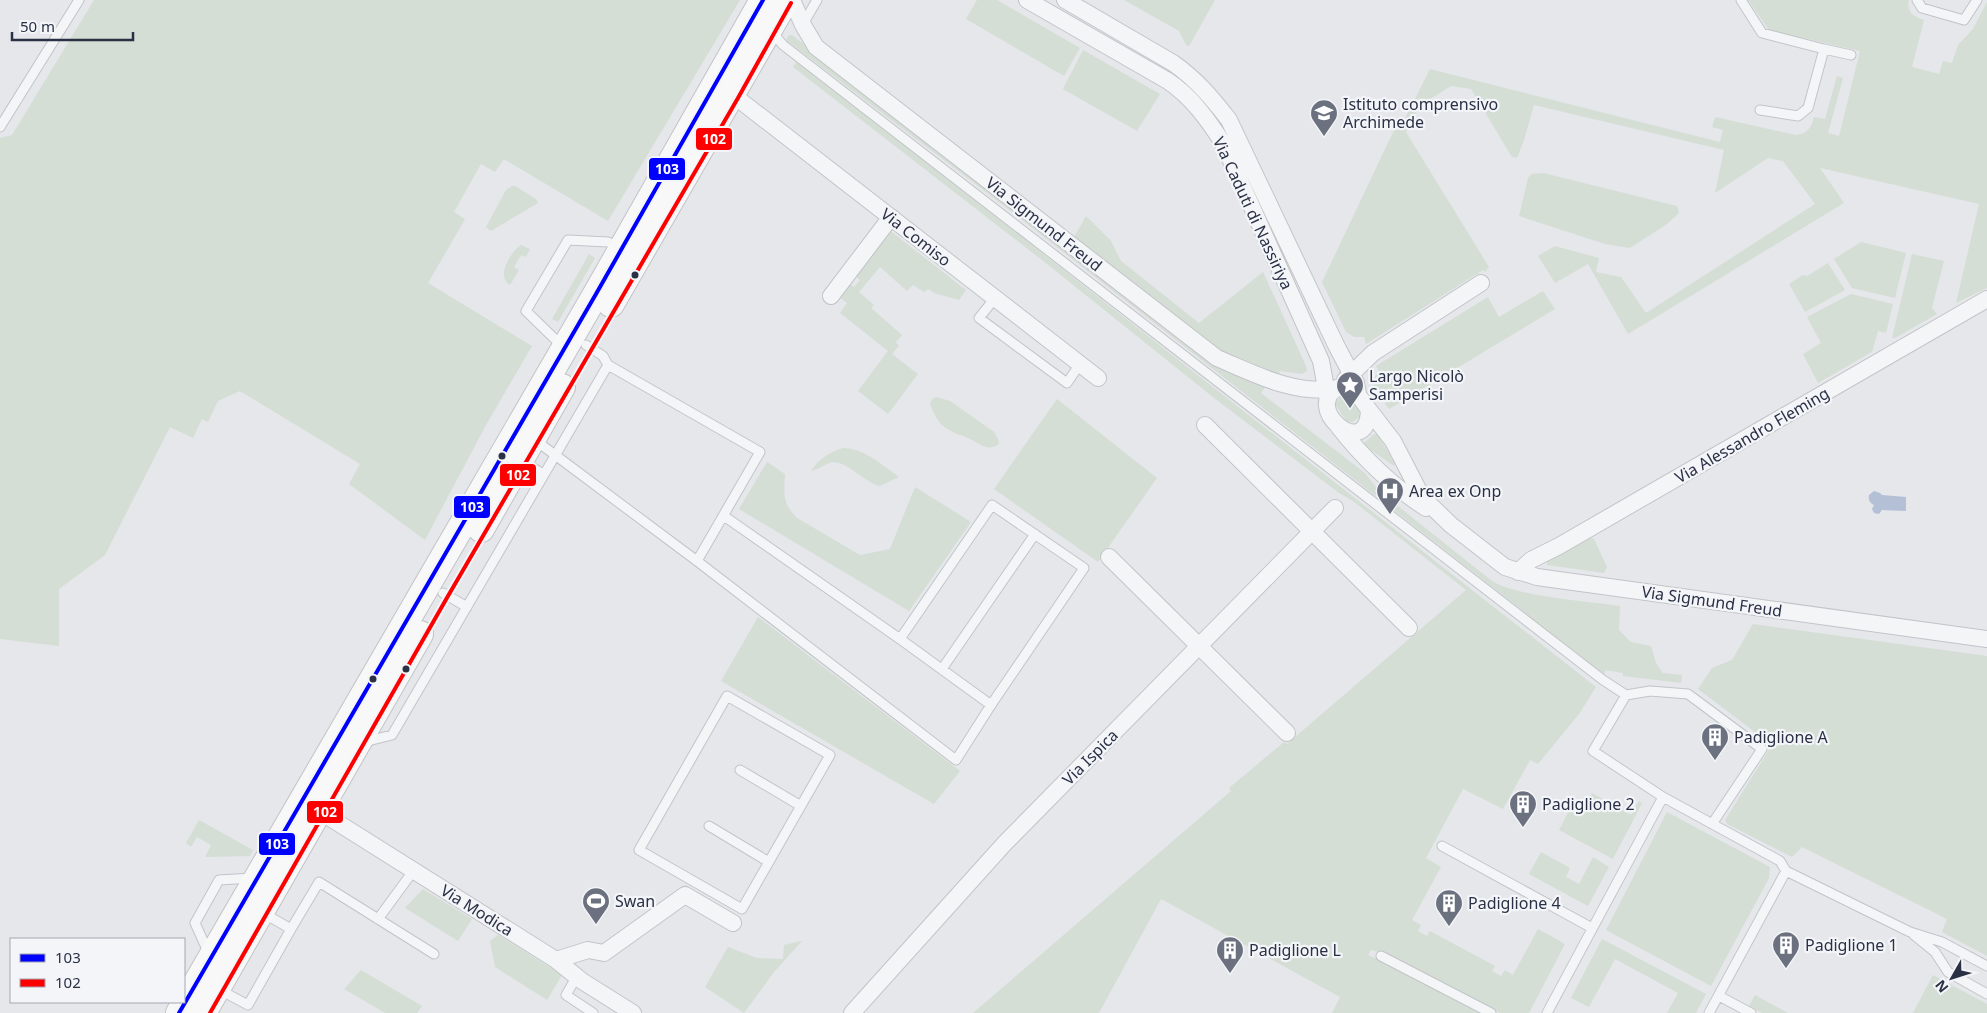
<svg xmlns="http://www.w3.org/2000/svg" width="1987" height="1013" viewBox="0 0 1987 1013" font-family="'Noto Sans',sans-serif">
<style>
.green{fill:#d4ded5}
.water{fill:#b3c0d5}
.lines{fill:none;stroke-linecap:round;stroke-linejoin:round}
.lane-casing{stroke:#c2c4c8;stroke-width:11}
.street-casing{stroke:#c2c4c8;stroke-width:18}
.primary-casing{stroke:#c1c3c8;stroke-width:28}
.lane{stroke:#f4f5f7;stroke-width:9}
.street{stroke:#f4f5f7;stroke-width:16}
.primary{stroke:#f8f8f8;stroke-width:26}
.bus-1-casing{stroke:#f3f5f9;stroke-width:8}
.bus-2-casing{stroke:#f3f5f9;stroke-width:8}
.bus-1{stroke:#00f;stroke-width:4}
.bus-2{stroke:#f00;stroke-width:4}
.bus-dot{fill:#2a3145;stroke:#f3f5f9;stroke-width:2}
.labels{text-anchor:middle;stroke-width:4.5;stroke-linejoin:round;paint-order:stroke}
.poi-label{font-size:16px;fill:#2a3145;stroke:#f3f5f9;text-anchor:start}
.street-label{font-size:16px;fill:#2a3145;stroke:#f3f5f9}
.line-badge{stroke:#f3f5f9;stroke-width:2}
.badge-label{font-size:14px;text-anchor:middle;font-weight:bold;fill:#fff}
</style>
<rect width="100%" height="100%" fill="#e5e7ea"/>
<path class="green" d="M94 0H740L608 221 504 159 495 172 481 164 454 212 465 219 428 283 532 346 486 425 425 540 349 484 360 464 240 391 218 401 208 422 202 419 193 438 170 427 105 555 59 589V646L0 639V138L12 135Z
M977 0H997L1080 48 1064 76 966 19Z
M1124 0H1215L1189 46 1186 45 1179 31Z
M1748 0H1909C1906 11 1913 17 1924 20L1912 67 1939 74 1943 61 1952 63 1958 45 1973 29 1987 2V288L1956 303 1979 204 1820 168 1844 203 1628 334 1588 264 1555 283 1538 256 1555 246 1599 258 1596 272 1621 277 1646 313 1815 204 1783 161 1768 158 1715 193 1724 150 1534 105 1524 140 1517 158 1512 157 1471 89 1451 86 1419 106 1406 132 1489 267 1485 272 1483 270 1366 344 1364 337H1354L1346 332 1322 282 1395 128 1399 130 1430 69 1720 142 1723 130 1712 127 1715 117 1796 135C1807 134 1812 127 1814 117L1825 119 1837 76 1843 78 1828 133 1839 136 1860 51 1769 30Z
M789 35H792L1228 373 1232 372 1266 386 1261 393 1365 473 1379 491 1492 581C1518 597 1588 601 1620 606L1619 630 1631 642 1651 646 1656 663 1663 673 1682 675 1681 683 1623 676V673L1606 670 1604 674 1008 209 786 40Z
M1083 50 1160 94 1137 131 1063 89Z
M797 61 1596 687 1579 714 1538 764 1530 760 1503 809 1463 789 1426 858 1441 867 1412 920 1421 925 1418 931 1427 936 1430 931 1495 966 1492 971 1501 976 1505 970 1513 975 1538 929 1565 944 1529 1013H1500L1401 961 1384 953 1371 950 1368 955 1395 967 1480 1013H1332L1340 997 1161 899 1099 1013H973L1231 791 1229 788 1284 742 1287 744 1466 590 1353 501 1339 493 1214 398 1042 260 793 67Z
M1543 173 1677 206 1679 213 1667 224 1630 248 1605 244 1519 216 1528 178 1531 174Z
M512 186H515L536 199 538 203 491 231 486 227 506 190Z
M1086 216 1111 241 1121 261 1199 323 1263 272 1306 366 1307 371 1302 374 1280 371 1278 375 1224 355 1073 239Z
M888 229 966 290 959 300 934 293 928 289 924 292 913 285 907 291 880 267 859 292 874 305 871 308 902 335 896 342 899 346 892 354 918 374 888 414 858 391 888 351 840 313 847 303 838 296 848 283 854 287 860 280 854 275Z
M1861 242 1906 253 1895 298 1852 288 1834 259Z
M521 245 530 249 526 257 521 255 514 267 519 270 510 285C495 276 511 252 521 245Z
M589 254 595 258 558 322 552 319Z
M1912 254 1944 261 1932 308 1937 314 1895 338H1892Z
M1828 263 1845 290 1805 312 1789 284 1803 275 1807 276Z
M1543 291 1555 309 1389 409 1374 387 1373 379 1379 371 1376 366 1488 297 1499 317Z
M1851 294 1893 304 1886 333 1878 331 1872 352 1818 383 1803 354 1821 343 1807 317Z
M1342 395C1352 397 1359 407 1360 417L1352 422H1347L1335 404Z
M936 397 950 401 994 432 998 439 999 444C987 452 981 444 970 439 961 435 950 432 942 425 936 419 933 411 930 404L932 399Z
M1057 399 1157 478 1098 562 994 489Z
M1374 434 1378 435 1395 464 1394 466 1365 446 1364 443Z
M843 448C864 448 882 465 899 477L880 486C866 483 846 461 833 462 825 463 819 470 811 471 818 460 829 452 843 448Z
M767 462 785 474C784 494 782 503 797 518L860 555 890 549 915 487 971 522 909 611 739 509Z
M1590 538 1594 539 1607 567 1604 573 1547 565V562Z
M758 617 960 771 934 804 721 681Z
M1753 624 1987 656V956L1942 932 1947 919 1802 847 1792 857 1727 824 1725 820 1772 745 1698 689 1712 668 1732 660Z
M1592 793 1631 815 1639 801 1642 803 1613 859 1559 830 1572 805 1583 811Z
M1667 812 1770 867 1769 878 1711 986 1606 930Z
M199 820 253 850 250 856 205 857 211 845 197 837 191 847 186 843Z
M1541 852 1570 868 1566 877 1579 884 1593 857 1609 867 1588 906 1529 874Z
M423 889 472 919 458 941 405 908Z
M498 935 562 975 547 1000 495 967 490 941Z
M1602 939 1706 994 1696 1013H1667L1678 993 1615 959 1589 1007 1571 998Z
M802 941 774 972 744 1013 705 987 728 947 757 958 783 959 784 945Z
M361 970 422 1006 417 1013H385L344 989Z
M1933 975 1987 1004V1013H1913Z
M1755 995 1788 1013H1762L1749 1006Z"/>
<path class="water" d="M1874 491 1880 493 1882 495 1906 497V511L1882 510 1879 514 1874 513 1872 509 1874 505C1870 503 1868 500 1869 495Z"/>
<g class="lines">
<g class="lane-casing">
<path id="lane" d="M1741 0 1762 33 1824 49 1808 108 1798 116 1760 110
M1917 0 1922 8 1964 20 1977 0
M803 24 817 0
M772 32 783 45 1603 680 1626 695 1593 751 1663 797
M1824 49 1851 55
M0 127 79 0
M995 298 979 318 1067 383 1080 364
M586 345 603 356 608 365 760 452 697 561
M563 347 526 311 568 240 608 242 619 247
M535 440 697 561 956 760 991 705 900 639 724 516
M522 461 543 474
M443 593 467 607
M900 639 992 505 1084 568 991 705
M942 669 1035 534
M1626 695 1650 691 1688 694 1762 749 1712 824
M727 696 830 755 742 909 639 850Z
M364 742 392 735 608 365
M740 770 801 806
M709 826 769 862
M1442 846 1592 928
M378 919 414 870
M291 929 319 882 434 954
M1914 935 1935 952 1948 972 1987 994
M209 954 195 923 219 880 252 878
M1381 956 1491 1013
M577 976 566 995 593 1013
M220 990 248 1005 291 929 263 913
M1719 996 1751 1013
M1547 1013 1663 797 1780 861 1786 871 1910 932 1942 942 1987 966
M1709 1013 1786 871"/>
</g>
<g class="street-casing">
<path id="street" d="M792 0 803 25 816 47 1217 358C1255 374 1292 394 1334 389
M1027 0 1168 81C1192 97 1209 121 1224 145L1321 361 1328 399
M1065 0 1173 63C1196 79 1212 98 1229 120L1336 345 1356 383 1358 394
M733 95 1098 378
M831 296 891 217
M1345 380 1373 353 1481 283
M1339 387C1355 388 1360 397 1369 410 1367 464 1300 406 1339 387Z
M1369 410 1393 441 1422 497 1451 525 1505 567 1537 577 1987 639
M1205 425 1409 628
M1338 426C1363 458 1392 486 1426 508
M1109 557 1287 733
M1518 572 1531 560 1559 546 1987 299
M319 811 556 960 582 981 633 1013
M556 960 588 950 604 953 685 895 733 923
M852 1013 1005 843 1335 508"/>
</g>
<g class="primary-casing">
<path id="primary" d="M611 304 786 0
M481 529 562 387
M179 1013 596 294 763 0
M203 1013 420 634"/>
</g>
<use href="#lane" class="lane"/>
<use href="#street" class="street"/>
<use href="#primary" class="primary"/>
<g class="bus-1-casing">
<path id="bus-1" d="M179 1013 596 294 763 0"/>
</g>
<g class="bus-2-casing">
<path id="bus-2" d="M210 1013 448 596 738 98 791 3"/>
</g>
<use href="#bus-1" class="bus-1"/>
<use href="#bus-2" class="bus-2"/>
</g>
<defs>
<g id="school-pin" transform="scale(1.4375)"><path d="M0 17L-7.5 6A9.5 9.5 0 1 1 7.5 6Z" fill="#6b717f" stroke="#f3f5f9"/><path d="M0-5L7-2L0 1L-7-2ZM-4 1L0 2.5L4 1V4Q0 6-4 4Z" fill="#fff"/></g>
<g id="sight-pin" transform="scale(1.4375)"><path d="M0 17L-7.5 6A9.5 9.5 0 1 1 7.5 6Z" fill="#6b717f" stroke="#f3f5f9"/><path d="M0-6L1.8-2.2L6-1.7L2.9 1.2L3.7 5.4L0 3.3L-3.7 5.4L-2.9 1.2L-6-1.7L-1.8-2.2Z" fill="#fff"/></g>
<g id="hospital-pin" transform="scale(1.4375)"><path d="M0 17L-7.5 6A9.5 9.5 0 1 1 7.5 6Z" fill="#6b717f" stroke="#f3f5f9"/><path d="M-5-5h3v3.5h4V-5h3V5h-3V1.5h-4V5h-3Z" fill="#fff"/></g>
<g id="building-pin" transform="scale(1.4375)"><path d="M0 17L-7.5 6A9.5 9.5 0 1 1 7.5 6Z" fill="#6b717f" stroke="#f3f5f9"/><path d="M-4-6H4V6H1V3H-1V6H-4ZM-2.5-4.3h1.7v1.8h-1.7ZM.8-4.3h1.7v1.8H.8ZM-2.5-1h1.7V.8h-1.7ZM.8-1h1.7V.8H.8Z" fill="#fff"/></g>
<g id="stadium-pin" transform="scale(1.4375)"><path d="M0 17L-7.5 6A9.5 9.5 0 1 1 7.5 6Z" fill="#6b717f" stroke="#f3f5f9"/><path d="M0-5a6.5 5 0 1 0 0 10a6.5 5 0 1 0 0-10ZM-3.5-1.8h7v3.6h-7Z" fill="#fff"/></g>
</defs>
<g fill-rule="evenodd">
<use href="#school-pin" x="1324" y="113"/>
<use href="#sight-pin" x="1350" y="385"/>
<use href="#hospital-pin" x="1390" y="491"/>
<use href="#building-pin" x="1715" y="737"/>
<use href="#building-pin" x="1523" y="804"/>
<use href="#stadium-pin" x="596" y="901"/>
<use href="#building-pin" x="1449" y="903"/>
<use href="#building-pin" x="1786" y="945"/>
<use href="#building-pin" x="1230" y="950"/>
</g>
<g class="bus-dot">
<circle cx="635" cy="275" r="4.5"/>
<circle cx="502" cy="456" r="4.5"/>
<circle cx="406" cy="669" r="4.5"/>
<circle cx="373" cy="679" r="4.5"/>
</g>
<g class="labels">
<g class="poi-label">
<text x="1343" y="110">Istituto comprensivo<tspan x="1343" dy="18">Archimede</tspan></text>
<text x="1369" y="382">Largo Nicolò<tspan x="1369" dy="18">Samperisi</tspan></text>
<text x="1409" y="497">Area ex Onp</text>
<text x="1734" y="743">Padiglione A</text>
<text x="1542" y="810">Padiglione 2</text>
<text x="615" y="907">Swan</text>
<text x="1468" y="909">Padiglione 4</text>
<text x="1805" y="951">Padiglione 1</text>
<text x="1249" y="956">Padiglione L</text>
</g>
<g class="street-label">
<text transform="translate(1253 213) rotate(65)" y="6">Via Caduti di Nassiriya</text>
<text transform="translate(1044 224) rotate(38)" y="6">Via Sigmund Freud</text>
<text transform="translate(916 237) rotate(38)" y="6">Via Comiso</text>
<text transform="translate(1752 435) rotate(-30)" y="6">Via Alessandro Fleming</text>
<text transform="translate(1712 601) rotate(8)" y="6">Via Sigmund Freud</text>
<text transform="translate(1090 757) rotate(-45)" y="6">Via Ispica</text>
<text transform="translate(477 910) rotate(32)" y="6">Via Modica</text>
</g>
</g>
<g class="line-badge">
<rect x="695" y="127" width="38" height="24" rx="5" fill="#f00"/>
<rect x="648" y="157" width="38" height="24" rx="5" fill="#00f"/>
<rect x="499" y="463" width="38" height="24" rx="5" fill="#f00"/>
<rect x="453" y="495" width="38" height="24" rx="5" fill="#00f"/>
<rect x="306" y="800" width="38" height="24" rx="5" fill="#f00"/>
<rect x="258" y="832" width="38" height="24" rx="5" fill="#00f"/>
</g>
<g class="badge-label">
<text x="714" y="144">102</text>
<text x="667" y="174">103</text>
<text x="518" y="480">102</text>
<text x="472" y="512">103</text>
<text x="325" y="817">102</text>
<text x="277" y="849">103</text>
</g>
<rect x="10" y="938" width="175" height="65" fill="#f3f5f9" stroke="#a3a7b1"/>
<rect x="20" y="954" width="25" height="8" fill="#0000ff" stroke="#a3a7b1"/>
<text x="55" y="963" font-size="15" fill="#2a3145">103</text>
<rect x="20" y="979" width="25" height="8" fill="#ff0000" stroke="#a3a7b1"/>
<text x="55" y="988" font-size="15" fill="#2a3145">102</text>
<g transform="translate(1952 978) rotate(231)" stroke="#f3f5f9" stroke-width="4" paint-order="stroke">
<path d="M0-4L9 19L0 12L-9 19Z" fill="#2a3145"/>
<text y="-8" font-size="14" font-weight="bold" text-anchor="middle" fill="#2a3145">N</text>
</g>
<path d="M12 32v8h121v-8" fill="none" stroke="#2a3145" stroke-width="2.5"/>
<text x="20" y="32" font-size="15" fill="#2a3145" stroke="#f3f5f9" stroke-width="4" paint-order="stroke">50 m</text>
</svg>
